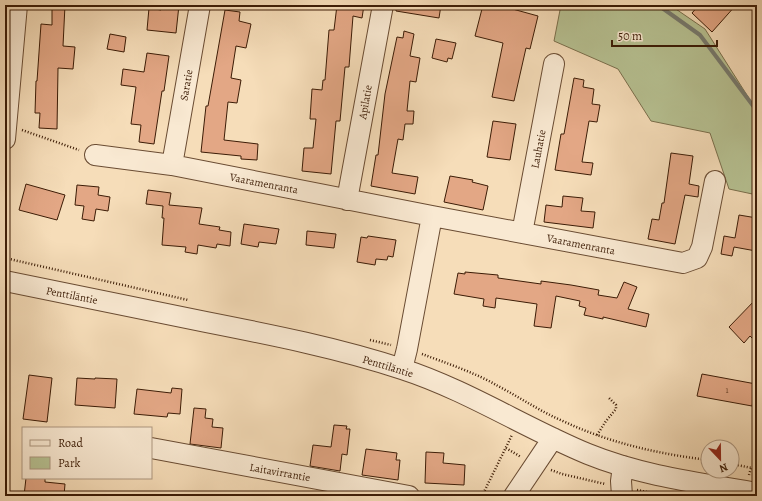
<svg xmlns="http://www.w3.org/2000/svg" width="762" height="501" viewBox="0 0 762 501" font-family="Alegreya,serif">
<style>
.green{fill:#b7c293;stroke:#7a6f4c}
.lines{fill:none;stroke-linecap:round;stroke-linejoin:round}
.stream{stroke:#777b6f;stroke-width:4}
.building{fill:#e3a785;stroke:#3c1c06}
.minor-casing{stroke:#6a4c33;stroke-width:22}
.path{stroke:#3c1c06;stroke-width:2.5;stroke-dasharray:1 2;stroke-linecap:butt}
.minor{stroke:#f9e9d2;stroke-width:20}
.labels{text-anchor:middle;stroke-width:4;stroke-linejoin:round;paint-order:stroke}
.number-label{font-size:9px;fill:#663f26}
.street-label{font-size:11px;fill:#3c1c06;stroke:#f9e9d2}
</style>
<rect width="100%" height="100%" fill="#f6ddb9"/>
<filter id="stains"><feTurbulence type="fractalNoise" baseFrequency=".005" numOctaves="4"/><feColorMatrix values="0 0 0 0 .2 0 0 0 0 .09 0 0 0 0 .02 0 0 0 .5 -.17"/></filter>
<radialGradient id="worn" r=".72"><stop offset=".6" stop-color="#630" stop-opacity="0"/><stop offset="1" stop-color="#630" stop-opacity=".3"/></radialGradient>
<path class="green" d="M561 5H670L705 29 757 111V195L729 189 710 133 651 121 618 69 554 41Z"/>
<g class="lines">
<path class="stream" d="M658 5 700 35 757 111"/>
</g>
<path class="building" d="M52 5H65L63 46 75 47 73 69 58 68 57 129 39 128 40 113H35L36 81H37L41 24 52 25Z
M162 5H179L176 33 147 30 149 8 161 10Z
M337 5H364L362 18 353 16 349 67H345L340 121H336L331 174 302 171 304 148H313L316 119H310L312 89 322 90 323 80H325L329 30H334Z
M396 5H441L439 18 396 11Z
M483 5 497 8 498 5 538 16 530 49 526 48 514 101 492 97 503 43 475 36Z
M699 5H736L712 32 692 13Z
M225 10 240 12 239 21 251 24 246 48 236 46 231 78 241 80 237 103 228 102 224 140 258 144 257 160 241 159V156L201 152 206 106H208Z
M404 31 414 34 410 56 420 58 416 82 410 81 407 111H414L413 124H405L403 140 398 139 392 173 418 177 415 194 371 186 376 155H378L385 94 397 37 403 38Z
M110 34 126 37 124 52 107 49Z
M436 39 456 43 452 59 448 58 447 62 432 58Z
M147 53 169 56 164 91H162L154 144 139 142 141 125 131 124 136 87 121 85 123 69 144 72Z
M574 78 584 80 583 87 594 89 592 104 600 105 597 122 589 121 582 162 593 163 591 175 555 170 561 134H564Z
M493 121 516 124 510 160 487 157Z
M671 153 693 156 689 184 699 186 698 197 685 195 675 244 648 239 652 219 659 220 662 203H664Z
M450 176 473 180 472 182 488 186 483 210 444 202Z
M26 184 65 195 57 220 19 210Z
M77 185 99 187 98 195 110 197 108 211 96 209 94 221 82 219 84 206 75 205Z
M148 190 171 193 169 205 202 208 199 224 220 227 219 230 231 232 230 246 217 244 216 248 198 245 197 254 185 252 186 247 162 245 164 218H162L163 206 146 204Z
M563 196 583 198 581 211 595 212 593 228 544 222 546 205 562 207Z
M739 215 757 218 756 251 734 247 732 256 721 254 724 236 735 238Z
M244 224 279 229 276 244 259 242 258 247 241 244Z
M307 231 336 234 334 248 306 245Z
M368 236 396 240 393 257 388 256 387 260 376 259 375 265 357 262 361 237 367 238Z
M465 272 498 275V278L541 284V281L571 285 599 290 598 295 617 298 624 282 637 287 628 309 649 314 646 327 603 317V319L584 315 586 308 579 306 580 301 556 296 551 328 534 326 537 304 496 298 495 308 483 306 484 299 454 294 458 273 465 274Z
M757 298V343L750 336 744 343 729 327Z
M702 374 756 384 752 406 697 396Z
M29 375 52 378 47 422 23 419Z
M77 378 95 379V378L117 379 115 408 75 405Z
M172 388 182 389 180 414 168 413 167 417 134 414 137 389 171 393Z
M194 408 206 409 205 418 213 419 212 427 223 428 221 448 190 444Z
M334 425 347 426 346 429H350L347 455 342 454 340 471 310 466 313 445 331 447Z
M366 449 397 453 396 460H400L398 480 362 475Z
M426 452 444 453 443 463 465 465 464 485 425 483Z
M26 478H45V482L65 484 64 496H24Z"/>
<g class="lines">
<g class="minor-casing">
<path id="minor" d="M5 139 17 5
M95 155 172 165 432 216 683 263 697 258 702 247 715 181
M172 165 200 5
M347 200 383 5
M522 233 554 64
M5 281C72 295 139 308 206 322 272 335 338 348 402 369 467 390 525 428 588 454 642 476 700 483 757 493
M402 369 407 349 432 216
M151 448 409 496
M514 496 553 438
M622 496 621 481 623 466"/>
</g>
<path class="path" d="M22 130 79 150
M5 258 188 300
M370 340 391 345
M422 354C446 363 476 373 498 386 521 398 541 412 565 422 610 443 659 454 708 460
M597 435 606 421 616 409V405L609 398
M506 448 521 457
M732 464 757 469
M551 470 562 474 605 484
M749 475 751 468
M637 490 658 494
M482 496 512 435"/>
<use href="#minor" class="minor"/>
</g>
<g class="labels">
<g class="number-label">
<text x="727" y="393">1</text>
</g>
<g class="street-label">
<text transform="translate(186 85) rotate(-80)" y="4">Saratie</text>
<text transform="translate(365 102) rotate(-80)" y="4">Apilatie</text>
<text transform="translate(538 149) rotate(-79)" y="4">Lauhatie</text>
<text transform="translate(264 183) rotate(11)" y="4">Vaaramenranta</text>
<text transform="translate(581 244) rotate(11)" y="4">Vaaramenranta</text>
<text transform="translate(72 295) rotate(11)" y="4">Penttiläntie</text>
<text transform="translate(388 366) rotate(17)" y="4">Penttiläntie</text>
<text transform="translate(280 472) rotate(10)" y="4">Laitavirrantie</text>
</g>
</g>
<rect width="762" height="501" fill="none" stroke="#f6ddb9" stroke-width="20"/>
<rect x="6" y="6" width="750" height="489" fill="none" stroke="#3c1c06" stroke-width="2"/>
<rect x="10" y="10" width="742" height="481" fill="none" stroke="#3c1c06"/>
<rect x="22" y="427" width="130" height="52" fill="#f9e9d2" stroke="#ad9780"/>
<rect x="30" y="440" width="20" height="6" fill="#f9e9d2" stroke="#ad9780"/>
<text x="58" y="447" font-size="12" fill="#3c1c06">Road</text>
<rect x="30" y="457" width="20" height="12" fill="#b7c293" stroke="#ad9780"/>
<text x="58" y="467" font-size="12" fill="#3c1c06">Park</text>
<g transform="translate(720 459) rotate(158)"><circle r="19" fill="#f9e9d2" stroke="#ad9780"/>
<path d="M0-3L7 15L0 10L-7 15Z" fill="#8f2418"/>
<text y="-6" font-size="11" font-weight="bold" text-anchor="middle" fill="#3c1c06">N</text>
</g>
<path d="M612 40v6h105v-6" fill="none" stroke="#3c1c06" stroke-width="2"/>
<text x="618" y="40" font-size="12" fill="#3c1c06" stroke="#f9e9d2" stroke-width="3" paint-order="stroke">50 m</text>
<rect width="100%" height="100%" filter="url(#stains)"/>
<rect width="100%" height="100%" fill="url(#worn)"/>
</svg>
